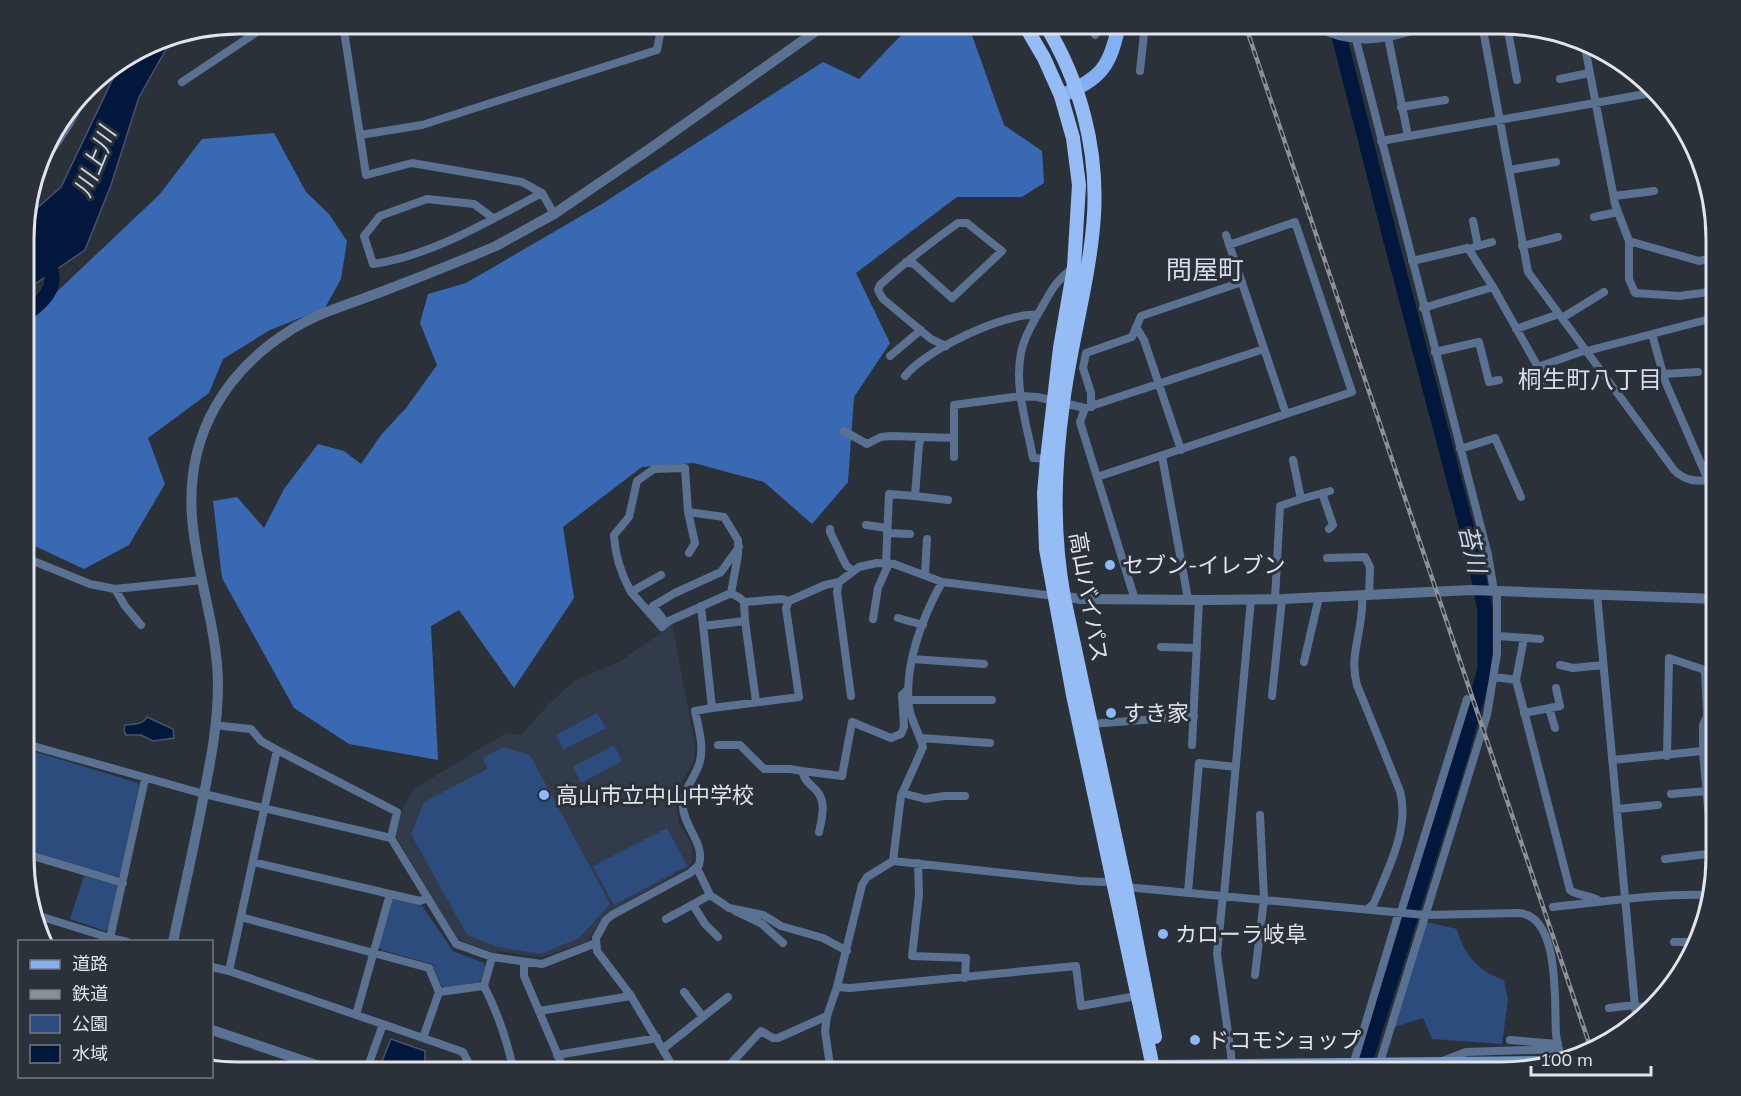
<svg xmlns="http://www.w3.org/2000/svg" width="1741" height="1096" viewBox="0 0 1741 1096" font-family="Mulish,'Noto Sans JP',sans-serif">
<style>
.built{fill:#323b49}
.green{fill:#2b4c7d}
.forest{fill:#3869b2}
.water{fill:#01173b;stroke:#445470;stroke-width:1.5}
.lines{fill:none;stroke-linecap:round;stroke-linejoin:round}
.river{stroke:#01173b;stroke-width:15}
.minor{stroke:#5b7192;stroke-width:8}
.tertiary{stroke:#5b7192;stroke-width:10}
.secondary{stroke:#7295c9;stroke-width:12}
.primary{stroke:#83b0f3;stroke-width:14}
.trunk{stroke:#96bcf6;stroke-width:14}
.rail-casing{stroke:#8c9198;stroke-width:4.5}
.rail{stroke:#2b3139;stroke-width:2;stroke-dasharray:7;stroke-linecap:butt}
.poi-dot{fill:#8cb9fc;stroke:#2b3139;stroke-width:2}
.labels{text-anchor:middle;stroke-width:6;stroke-linejoin:round;paint-order:stroke}
.poi-label{font-size:22px;fill:#e1e4ea;stroke:#2b3139;text-anchor:start}
.street-label{font-size:22px;fill:#e1e4ea;stroke:#2b3139}
.water-label{font-size:24px;font-style:italic;fill:#cad7eb;stroke:#2b3139}
.neighbourhood-label{font-size:24px;fill:#d6dde8;stroke:#2b3139}
.quarter-label{font-size:26px;fill:#d6dde8;stroke:#2b3139}
.rim{fill:none;stroke:#e1e4ea;stroke-width:3}
</style>
<rect width="100%" height="100%" fill="#2b3139"/>
<path class="built" d="M672 623 695 746 694 761 679 787 675 800 679 824 691 843 693 855 690 866 606 914 586 942 543 957 497 951V954L458 939 396 837 401 811 414 789 506 733 521 735 549 704 574 681 619 662 657 636Z"/>
<path class="green" d="M597 713 606 728 563 750 556 735Z
M614 745 622 761 581 783 573 767Z
M503 747 530 755 610 904 579 938 541 954 497 947 467 935 411 834 424 802 487 769 483 758Z
M26 749 138 783 139 785 120 875 117 877 36 854 27 886Z
M667 828 687 866 614 905 593 866Z
M84 876 117 885 109 929 105 931 70 919Z
M395 899 422 906 453 951 484 963 485 966 481 980 478 983 444 988 441 985 432 964 382 950 379 947 392 900Z
M1426 922 1457 929C1464 955 1478 971 1504 980L1508 1000 1502 1044 1432 1039 1423 1018 1394 1027Z"/>
<path class="forest" d="M912 24H968L1004 125 1042 151 1044 183 1022 197H957L856 273 890 343 854 397 848 482 812 524 764 482 694 463 642 467 563 527 574 598 514 688 459 610 431 626 438 760 349 744 294 708 222 578 213 501 237 497 264 528 284 489 318 444 344 451 361 464 381 435 406 408 437 365 420 323 428 294 466 283 600 205 823 62 859 79Z
M274 133 306 192 329 214 347 241 341 279 325 308 270 330 223 359 209 393 148 438 165 484 129 545 84 569 26 542V321L160 194 202 139Z"/>
<path class="water" d="M173 37 139 97 111 185 85 250 26 290V218L61 187 120 64 158 40Z
M147 717 173 729 174 738 153 741 141 735H126L124 730 125 725C133 724 143 725 147 717Z
M391 1039 425 1051V1064L431 1072 378 1071Z"/>
<g class="lines">
<path class="river" d="M1336 24 1391 241 1475 559 1485 610V669L1460 758 1362 1072
M26 314C37 306 51 295 52 280 52 272 49 264 50 256"/>
<path class="minor" d="M343 24 366 175 412 163 522 182 542 193 554 214
M1352 24 1488 555 1494 591
M1482 24 1528 272 1674 470C1687 483 1699 481 1717 480
M1507 25 1517 80
M1095 35 1104 24
M1388 37 1408 136
M1584 42 1615 204 1629 241V279L1635 293 1679 296 1717 291
M1140 71 1145 24
M1560 79 1589 73
M182 82 269 24
M1401 107 1445 100
M360 135 422 125 657 50 662 24
M1381 141 1651 93
M1509 170 1556 162
M38 171 68 126 88 90
M1614 196 1654 191
M1594 217 1618 212
M493 218 474 204 427 199 380 216 364 236 373 264C434 255 488 221 542 193
M1473 221 1478 246
M1226 235 1286 414
M1629 241 1699 261 1717 257
M1522 246 1558 237
M1474 247 1492 242
M1412 261 1468 248 1493 287 1538 367 1586 350
M906 262 914 264 952 298 1002 251 967 223H958C930 243 905 262 880 285L878 290 883 299 931 339 946 346
M1423 308 1493 287
M1562 318 1604 292
M1136 327 1144 340 1181 450
M1516 329 1559 314
M1652 334 1665 381 1708 480
M1587 351 1717 317
M1435 352 1479 342 1489 382 1499 380
M890 356 921 330
M1538 367 1546 386
M1663 374 1698 372
M905 376C925 350 1006 312 1037 315
M1091 407V393L1083 368 1086 353 1132 337 1141 316 1242 282
M1085 408 1080 422 1135 600
M844 431 867 444 881 437 891 436 954 438
M1460 449 1495 438 1521 497
M1162 456 1188 599
M954 457V405L1021 396 1037 397 1085 408 1264 349
M1047 459 1033 458C1027 425 1014 387 1021 353 1024 337 1034 321 1042 307 1052 289 1056 281 1073 268
M1097 477 1352 392 1295 222 1229 245
M1322 493 1333 525 1329 529
M915 496 948 500
M1301 499 1330 491
M688 512 724 517 738 540V555L731 593
M866 525 887 528
M830 529V532L846 565 853 571
M887 533 910 534
M26 558 90 584 115 589 202 580
M1327 558 1365 557 1370 567 1369 595
M886 563 889 494 915 496 919 445 921 438
M661 575 631 592C621 574 615 556 614 535L629 517 637 481 654 469 685 468 688 512 695 543 689 553
M925 575 927 539
M839 582 837 592 851 696
M115 589 125 606 141 625
M631 592 662 627 669 621 731 593 740 598 744 602 782 599 789 601 825 585 839 582 859 567 877 563 894 564 942 582 1054 596
M1597 594 1636 1017
M1362 595C1365 626 1348 654 1357 685L1400 791C1410 828 1388 869 1374 903L1368 909
M1275 599 1280 506 1301 499 1293 460
M701 606 712 708 799 697 786 608 789 601
M898 618 923 625
M873 619 878 588 889 563
M745 621 756 702
M666 623 653 606 675 593 721 572 739 547
M703 626 745 621 744 602
M1498 636 1540 639
M1161 647 1197 648
M912 659 984 664
M1304 662 1319 597
M1560 665 1573 668 1603 665
M1495 677 1516 680 1570 890C1579 897 1590 894 1599 901
M1516 680 1524 638
M1272 696 1282 599
M910 700H992
M1549 708 1555 728
M1524 713 1560 706 1556 688
M1091 724 1194 716
M222 726 251 729 261 741 277 750
M921 738 990 743
M26 744 204 794 391 838
M718 745H740L764 769H790L802 771
M1192 745 1199 600
M1667 756 1669 658 1705 670 1707 716 1703 725V751L1712 854V884
M1612 760 1703 751
M1705 764 1717 763
M902 793 925 799 944 796H965
M1671 794 1707 791
M1617 809 1658 805
M819 832C822 818 827 802 816 790 809 783 805 781 802 771L842 776 852 722 891 738 901 734 904 727 902 695 907 690
M26 854 123 883
M1665 859 1716 853
M893 861 901 796 923 747C919 733 911 720 909 707 904 665 922 618 942 582
M253 862 420 901 428 898
M918 863 919 894 912 956 966 958 965 978
M697 868 710 895 729 908 763 915 781 926 823 938 847 951
M1126 887 1425 915 1519 913C1561 916 1554 1005 1556 1034 1557 1042 1559 1050 1561 1058
M1188 892 1199 763 1236 767
M1223 895 1217 954 1231 1054 1232 1072
M1224 895 1251 599
M693 905 705 924 718 937
M1553 907C1605 902 1655 893 1708 895
M735 911 762 924 783 943
M1401 912 1467 699
M36 915 110 938 145 779
M241 917 429 968 439 992
M666 919 710 895
M110 938 127 942
M1674 942H1692
M492 957 484 986 439 992 423 1038 229 971 277 750 397 812 391 838 456 944 492 957 542 964 596 943
M524 962V976L565 1072
M212 967 229 971
M1255 975 1264 899 1260 815
M1672 977 1673 983
M484 986C499 1015 507 1040 514 1072
M837 987 850 988 1076 966 1081 1006 1131 997
M684 992 703 1017
M1609 1008 1635 1005
M1636 1008 1650 1005
M539 1011 631 996
M356 1015 390 894
M423 1038 463 1052 473 1072
M1510 1040 1558 1044
M664 1048 728 997
M557 1055 657 1038
M1440 1062 1466 1052 1559 1049
M212 1066 218 1068
M1448 1066 1467 1072
M366 1072 383 1024
M676 1072 631 996 597 951 596 938 606 920 612 915 690 873 699 865C705 843 685 829 683 808 681 790 696 778 700 761 704 745 698 726 695 711L712 708
M723 1072 761 1031 773 1038H778L827 1016
M831 1072 825 1031 827 1016 837 987 862 885 867 877 893 861 1079 881 1104 882 1113 880
M1351 1072 1399 912
M1377 1072 1487 715 1497 654V592"/>
<path class="tertiary" d="M1312 24C1355 48 1387 38 1431 24
M1711 209 1717 240
M1058 596 1081 599 1206 600 1282 599 1471 590 1717 599
M173 942C183 894 194 847 203 799 211 759 218 724 218 683 217 626 196 573 192 517 186 435 225 370 294 328 322 311 356 302 386 290 423 276 460 261 496 246L554 214 651 148 826 24
M212 1030 337 1072
M1133 1072 1152 1066"/>
<path class="secondary" d="M1152 1066 1547 1062"/>
<path class="primary" d="M1061 96C1101 78 1110 68 1119 24"/>
<path class="trunk" d="M1024 24 1044 58 1061 96 1073 138 1079 185 1074 267 1060 348 1047 459 1044 493 1046 549 1073 695 1154 1072
M1045 24C1080 81 1098 148 1094 215 1090 278 1071 340 1063 403 1054 470 1052 531 1064 598L1126 887 1155 1037"/>
<g class="rail-casing">
<path id="rail" d="M1245 24 1591 1049"/>
</g>
<use href="#rail" class="rail"/>
</g>
<g class="poi-dot">
<circle cx="1110" cy="565" r="6"/>
<circle cx="1111" cy="713" r="6"/>
<circle cx="544" cy="795" r="6"/>
<circle cx="1163" cy="934" r="6"/>
<circle cx="1195" cy="1040" r="6"/>
</g>
<g class="labels">
<g class="poi-label">
<text x="1122" y="573">セブン-イレブン</text>
<text x="1123" y="721">すき家</text>
<text x="556" y="803">高山市立中山中学校</text>
<text x="1175" y="942">カローラ岐阜</text>
<text x="1207" y="1048">ドコモショップ</text>
</g>
<g class="street-label">
<text transform="translate(1089 597) rotate(80)" y="8">高山バイパス</text>
</g>
<g class="water-label">
<text transform="translate(95 162) rotate(-68)" y="8">川上川</text>
<text transform="translate(1472 549) rotate(77)" y="8">苔川</text>
</g>
<g class="neighbourhood-label">
<text x="1590" y="388">桐生町八丁目</text>
</g>
<g class="quarter-label">
<text x="1205" y="279">問屋町</text>
</g>
</g>
<path d="M0 0H1741V1096H0ZM239 34H1501A205 205 0 0 1 1706 239V857A205 205 0 0 1 1501 1062H239A205 205 0 0 1 34 857V239A205 205 0 0 1 239 34Z" fill="#2b3139" fill-rule="evenodd"/>
<path class="rim" d="M239 34H1501A205 205 0 0 1 1706 239V857A205 205 0 0 1 1501 1062H239A205 205 0 0 1 34 857V239A205 205 0 0 1 239 34Z"/>
<rect x="18" y="940" width="195" height="138" fill="#2b3139" stroke="#747980" stroke-width="1.5"/>
<rect x="30" y="960" width="30" height="9" fill="#83b0f3" stroke="#747980" stroke-width="1.5"/>
<text x="72" y="970" font-size="18" fill="#e1e4ea">道路</text>
<rect x="30" y="990" width="30" height="9" fill="#8c9198" stroke="#747980" stroke-width="1.5"/>
<text x="72" y="1000" font-size="18" fill="#e1e4ea">鉄道</text>
<rect x="30" y="1015" width="30" height="18" fill="#2b4c7d" stroke="#747980" stroke-width="1.5"/>
<text x="72" y="1030" font-size="18" fill="#e1e4ea">公園</text>
<rect x="30" y="1045" width="30" height="18" fill="#01173b" stroke="#747980" stroke-width="1.5"/>
<text x="72" y="1060" font-size="18" fill="#e1e4ea">水域</text>
<path d="M1531 1066v9h120v-9" fill="none" stroke="#e1e4ea" stroke-width="3"/>
<text x="1540" y="1066" font-size="18" fill="#e1e4ea" stroke="#2b3139" stroke-width="4.5" paint-order="stroke">100 m</text>
</svg>
